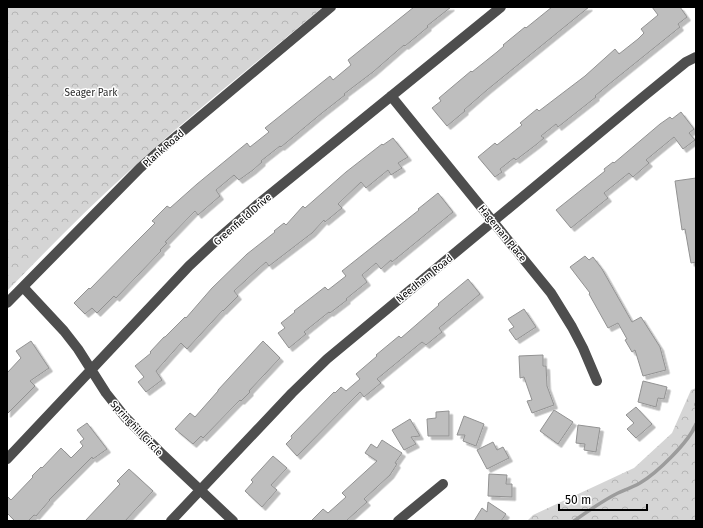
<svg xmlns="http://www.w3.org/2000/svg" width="703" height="528" viewBox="0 0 703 528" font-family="'Fira Sans',sans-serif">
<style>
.forest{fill:url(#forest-crowns)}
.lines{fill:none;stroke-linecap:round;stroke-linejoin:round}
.stream{stroke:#9c9c9c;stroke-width:3.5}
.building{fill:#bebebe;stroke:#929292;filter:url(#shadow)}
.minor{stroke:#4e4e4e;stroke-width:10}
.labels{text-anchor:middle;stroke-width:3;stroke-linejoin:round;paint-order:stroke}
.park-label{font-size:10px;fill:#2c2c2c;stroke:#fff}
.street-label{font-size:10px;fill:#000;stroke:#fff}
</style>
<defs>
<pattern id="forest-crowns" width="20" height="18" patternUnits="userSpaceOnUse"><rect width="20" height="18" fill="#d5d5d5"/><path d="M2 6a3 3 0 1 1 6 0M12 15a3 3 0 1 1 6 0" fill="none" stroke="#b5b5b5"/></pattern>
<filter id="shadow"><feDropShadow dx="3.5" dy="3.5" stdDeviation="0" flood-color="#0004"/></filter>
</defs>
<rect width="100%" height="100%" fill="#fff"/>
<path class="forest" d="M7 7H323C257 62 191 114 128 172 86 210 47 250 7 291Z
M696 388V521H527L533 515 634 468 672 433 691 390Z"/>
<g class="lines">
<path class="stream" d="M696 404V405
M574 521C588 511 602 501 618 493 625 490 633 487 640 483 657 473 689 442 696 424"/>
</g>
<path class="building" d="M414 7H451L427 26 428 27 405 46 404 45 373 72 344 94 345 95 322 113 281 147 280 146 261 161 262 162 253 170 239 180 234 175 216 190 220 196 198 215 195 211 165 242 167 243 160 250 161 251 116 298 114 296 97 313 92 308 85 314 74 303 89 288 90 289 135 243 155 223 152 221 167 206 170 208 197 184 247 143 250 147 269 132 265 128 330 76 333 80 351 65 348 60Z
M552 7H589L487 90 464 110 465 111 447 126 432 108 441 101 439 98 471 71 472 72 497 52 504 46 503 45 525 27 526 28Z
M652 7H680L687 17 678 24 680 27 608 85 595 96 596 97 558 127 556 124 541 136 544 138 537 144 516 160 514 158 500 169 502 172 495 177 478 157 495 143 497 145 522 125 520 123 537 109 539 111 585 76 615 49 619 54 638 39 644 33 641 29 658 15Z
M681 112 694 129 689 133 695 140 683 149 674 137 646 160 649 163 633 177 629 173 604 193 608 198 571 228 556 210 605 171 604 169 613 162 614 163 660 124 670 117 672 119Z
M393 138 408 157 398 163 402 168 391 175 388 170 366 188 361 182 338 204 342 208 325 222 324 220 312 233 269 266 266 262 258 269 234 291 238 296 223 311V310L187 349 181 343 156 371 162 380 146 392 138 382 144 377 135 366 151 353 150 352 164 337H165L185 317 186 318 212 288 247 254 275 232 274 231 284 223 286 225 303 206 305 208 346 172 382 144 383 145Z
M696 178V262L691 263 685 229 682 230 675 181Z
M438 193 453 212 392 262 391 260 381 269 376 263 362 275 367 282 346 299 347 300 330 313 329 312 304 332 306 334 289 348 278 333 285 328 281 323 295 312 294 311 325 287 328 290 346 276 342 271 419 210 418 209Z
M585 256 589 260 593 257 602 269 632 322 641 317 660 347 666 370 643 376 635 350 632 352 625 340 627 339 618 323 608 328 589 294 590 293 570 267Z
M468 279 480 294 439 328 442 332 426 345 422 342 377 379 381 383 364 397 360 392 297 456 286 444 292 438 291 436 334 392 335 393 341 387 346 391 360 379 356 374 377 356 376 355 399 336 401 338 439 305 438 304Z
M524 309 536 327 516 340 509 330 514 327 508 319Z
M31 341 49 368 30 381 35 386 7 414V373L21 358 16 351Z
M263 341 280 358 249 391 250 392 241 401 240 400 203 438 201 436 193 444 175 429 190 413 195 417 218 391V390Z
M543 355V366H546L547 386 554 405 532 413 527 401 532 400 524 377 520 378 519 356Z
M643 381 667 387 664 399 658 398 656 407 638 402Z
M636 407 652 424 636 438 627 429 634 423 626 415Z
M554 410 573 422 558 444 540 431Z
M449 411V436H428L427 419 436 418V412Z
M464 416 484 424 476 446 463 441 465 435H457Z
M410 419 420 436 411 437 416 444 404 450 392 430Z
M87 423 107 449 93 459 92 457 49 500H50L36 516 34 515 28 521H15L7 513V496L11 500 33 477 32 476 41 467 42 468 61 448 71 458 83 446 80 442 84 439 77 430Z
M578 425 600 428 596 452 584 450 585 444 576 443Z
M382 440 402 453 395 463 397 464 390 475 364 499 367 502 346 521H311L323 509 328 513 346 497 342 493 377 461 365 453 371 444 377 448Z
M493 442 497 450 503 447 509 458 487 469 477 450Z
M273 456 287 468 271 485 277 490 262 507 245 491 253 482 251 480Z
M129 469 153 491 125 521H85L120 484 117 481Z
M489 474 507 475 506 484H512V497L488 496Z
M488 502 506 514 501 521H474L482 508 487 512Z"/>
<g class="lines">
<path class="minor" d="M391 96 551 293 572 327 583 348 597 381
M23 287 64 331 78 349 106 393 125 417 163 455 233 521
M7 303 140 168 159 151 331 7
M7 459 189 266 219 238 257 205 501 7
M171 521 292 393 327 359 643 97 686 62 696 57
M398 521 443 484"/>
</g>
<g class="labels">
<g class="park-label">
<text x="91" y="96">Seager Park</text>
</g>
<g class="street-label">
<text transform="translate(163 148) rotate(-41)" y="4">Plank Road</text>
<text transform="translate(242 219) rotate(-41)" y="4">Greenfield Drive</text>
<text transform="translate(503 233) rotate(51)" y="4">Hageman Place</text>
<text transform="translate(424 278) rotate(-39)" y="4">Needham Road</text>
<text transform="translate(137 428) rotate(47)" y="4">Springhill Circle</text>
</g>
</g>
<rect width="703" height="528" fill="none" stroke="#000000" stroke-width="16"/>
<path d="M559 504v6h88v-6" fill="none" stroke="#000000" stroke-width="2"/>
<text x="565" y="504" font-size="12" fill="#000000" stroke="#ffffff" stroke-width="3" paint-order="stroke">50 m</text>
</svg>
